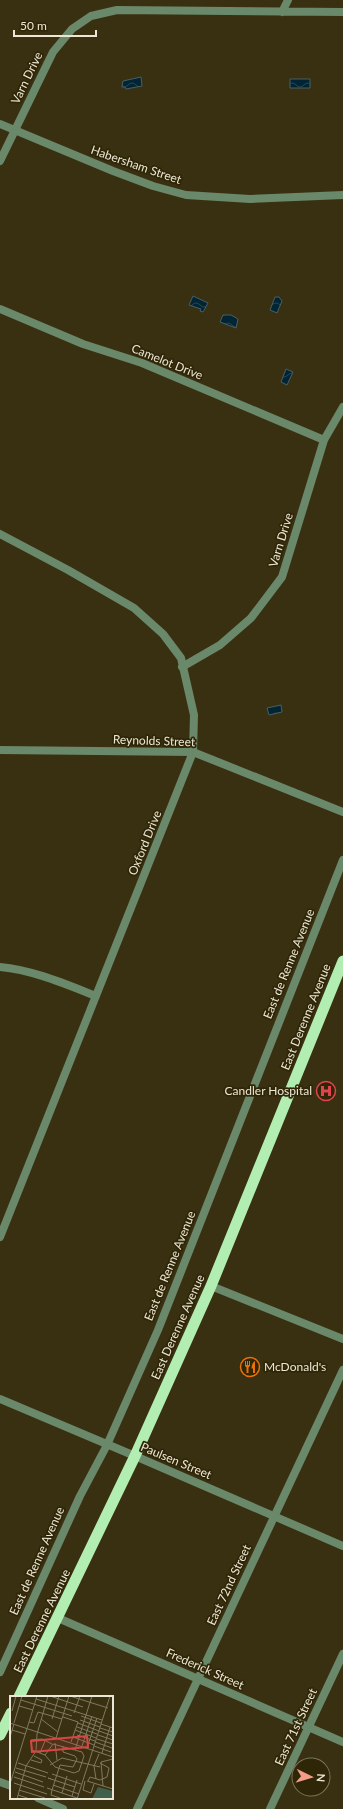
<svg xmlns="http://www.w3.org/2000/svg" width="343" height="1809" viewBox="0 0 343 1809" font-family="Lato,sans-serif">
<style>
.water{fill:url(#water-waves);stroke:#485f65}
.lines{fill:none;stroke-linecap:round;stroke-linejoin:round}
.minor{stroke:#6a886a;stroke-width:8}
.tertiary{stroke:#6a886a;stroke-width:8}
.trunk{stroke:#b2eeb2;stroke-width:11}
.labels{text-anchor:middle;stroke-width:3.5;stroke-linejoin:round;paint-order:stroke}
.street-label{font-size:12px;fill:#ece7d5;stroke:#2f2607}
.poi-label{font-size:12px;fill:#ece7d5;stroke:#2f2607;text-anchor:end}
.inset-road{fill:none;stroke:#817960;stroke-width:1}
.view{fill:#d94542;fill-opacity:0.15;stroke:#d94542;stroke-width:2}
.inset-edge{fill:none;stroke:#ece7d5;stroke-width:2}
</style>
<defs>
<pattern id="water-waves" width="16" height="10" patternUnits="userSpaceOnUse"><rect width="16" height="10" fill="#012535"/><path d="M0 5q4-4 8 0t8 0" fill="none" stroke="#264551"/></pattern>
</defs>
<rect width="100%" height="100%" fill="#393012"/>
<path class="water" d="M141 77 142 86 126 89 125 87H122L123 81Z
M290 79H310V88H290Z
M193 296 208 303 203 312 200 311 201 309 189 305Z
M275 297H279L282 301 277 313 270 310Z
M223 315H231L238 319 236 328 220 322Z
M286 369 293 372 287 385 281 382Z
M281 705 282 712 269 715 267 708Z"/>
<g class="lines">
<path class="minor" d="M282 12 288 0
M0 161 53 52 72 29 91 16 117 10 343 12
M0 309 83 344 142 363 324 440
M0 534 68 570 134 608 163 634 181 658 194 715 193 752 0 1237
M182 667 220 645 251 618 282 577 324 440 343 407
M0 967C33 970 65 984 96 996
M211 1286 343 1339
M0 1399 135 1456
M58 1618 343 1742
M0 1672 80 1496 107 1445 158 1330 343 860
M0 1782 11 1786
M38 1798 63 1809
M137 1809 343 1370
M270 1809 343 1654"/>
<path class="tertiary" d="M0 124 113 171 153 186 186 195 250 199 343 195
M0 750 193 752 343 812
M135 1456 343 1546"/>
<path class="trunk" d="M19 1697 135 1456 211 1286 343 961
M0 1735 11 1713"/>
</g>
<defs>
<g id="hospital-ring" transform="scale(1)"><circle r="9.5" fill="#2f2607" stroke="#e0444e" stroke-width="1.5"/><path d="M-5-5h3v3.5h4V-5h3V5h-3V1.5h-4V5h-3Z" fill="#e0444e"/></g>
<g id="restaurant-ring" transform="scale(1)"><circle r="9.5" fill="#2f2607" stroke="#e8710a" stroke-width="1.5"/><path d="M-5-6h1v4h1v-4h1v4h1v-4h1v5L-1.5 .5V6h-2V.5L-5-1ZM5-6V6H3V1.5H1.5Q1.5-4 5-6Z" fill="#e8710a"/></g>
</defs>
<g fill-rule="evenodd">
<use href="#hospital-ring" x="326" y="1091"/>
<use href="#restaurant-ring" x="250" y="1367"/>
</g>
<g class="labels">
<g class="street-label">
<text transform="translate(27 78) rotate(-64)" y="4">Varn Drive</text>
<text transform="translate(136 165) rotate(19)" y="4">Habersham Street</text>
<text transform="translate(167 362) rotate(22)" y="4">Camelot Drive</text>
<text transform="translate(281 540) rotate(-73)" y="4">Varn Drive</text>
<text transform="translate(154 741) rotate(2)" y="4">Reynolds Street</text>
<text transform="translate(145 843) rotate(-68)" y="4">Oxford Drive</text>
<text transform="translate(289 964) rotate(-68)" y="4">East de Renne Avenue</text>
<text transform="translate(306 1017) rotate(-68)" y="4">East Derenne Avenue</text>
<text transform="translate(170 1266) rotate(-68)" y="4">East de Renne Avenue</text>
<text transform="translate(178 1327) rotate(-66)" y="4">East Derenne Avenue</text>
<text transform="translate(176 1461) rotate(23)" y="4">Paulsen Street</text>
<text transform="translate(37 1561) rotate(-66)" y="4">East de Renne Avenue</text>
<text transform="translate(229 1585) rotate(-65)" y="4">East 72nd Street</text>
<text transform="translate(42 1621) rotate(-64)" y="4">East Derenne Avenue</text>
<text transform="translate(205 1669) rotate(24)" y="4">Frederick Street</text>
<text transform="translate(296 1727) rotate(-65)" y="4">East 71st Street</text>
</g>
<g class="poi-label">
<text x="312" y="1095">Candler Hospital</text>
<text x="264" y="1371" text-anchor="start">McDonald's</text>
</g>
</g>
<g transform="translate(10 1696)">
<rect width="103" height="103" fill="#393012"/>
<path d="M88 91 103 95V103H82Z" fill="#405f4d"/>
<path class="inset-road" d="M40 0 73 11M60 0 98 12M26 3 92 24M11 4 62 20M9 10 23 14M2 15 6 0M64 17 70 0M71 20 91 27M53 21 68 26 61 46M31 23 48 36M42 23 49 0M70 24 90 31M19 26 24 27 28 16 52 23M0 27 103 61M4 27 12 0M68 27 89 35M91 28 103 32M67 31 87 38M90 32 103 36M2 34 15 38M65 34 86 42M89 35 103 40M67 39 85 45M88 39 103 44M0 41 4 28M63 41 84 49M46 42 59 0M87 43 103 48M85 46 102 52M45 47 47 64M72 50 82 20M84 50 101 56M77 52 87 22M65 54 82 0M30 57 35 45M92 57 100 31M35 59 43 48 72 56 74 60 69 75 64 77 45 71 35 59 22 54 21 44 32 43 42 48M21 64 31 67 32 64 24 60M8 67 38 77M40 69 52 62 90 71M6 72 36 81M5 76 33 86M42 78 71 88M4 81 34 91M41 83 38 82 65 91M86 83 84 70 89 58M75 85 73 94 81 97 84 88M77 85 103 93M78 85 80 81 90 84 97 81 99 72 90 67M4 87 37 98M0 88 27 0M43 89 69 98M93 90 91 66 103 63M37 92 70 103M9 94 35 102M42 94 50 69 63 71 67 63 65 60 53 56V50M42 94 41 99 50 102M52 97 57 80M8 99 20 103M62 100 67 84M7 103 16 70 26 55 27 38 38 0M67 103 100 0"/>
<path class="view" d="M77 40 78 51 22 56 21 45Z"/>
<rect width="103" height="103" class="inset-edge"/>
</g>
<g transform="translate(311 1777) rotate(95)"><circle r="19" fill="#2f2607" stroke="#7b7359"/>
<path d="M0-3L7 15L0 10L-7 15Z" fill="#f49e8a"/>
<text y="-6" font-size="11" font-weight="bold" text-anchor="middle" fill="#ece7d5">N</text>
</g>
<path d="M14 30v6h82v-6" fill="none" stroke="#ece7d5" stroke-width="2"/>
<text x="20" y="30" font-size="12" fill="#ece7d5" stroke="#2f2607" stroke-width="3" paint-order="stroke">50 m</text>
</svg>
